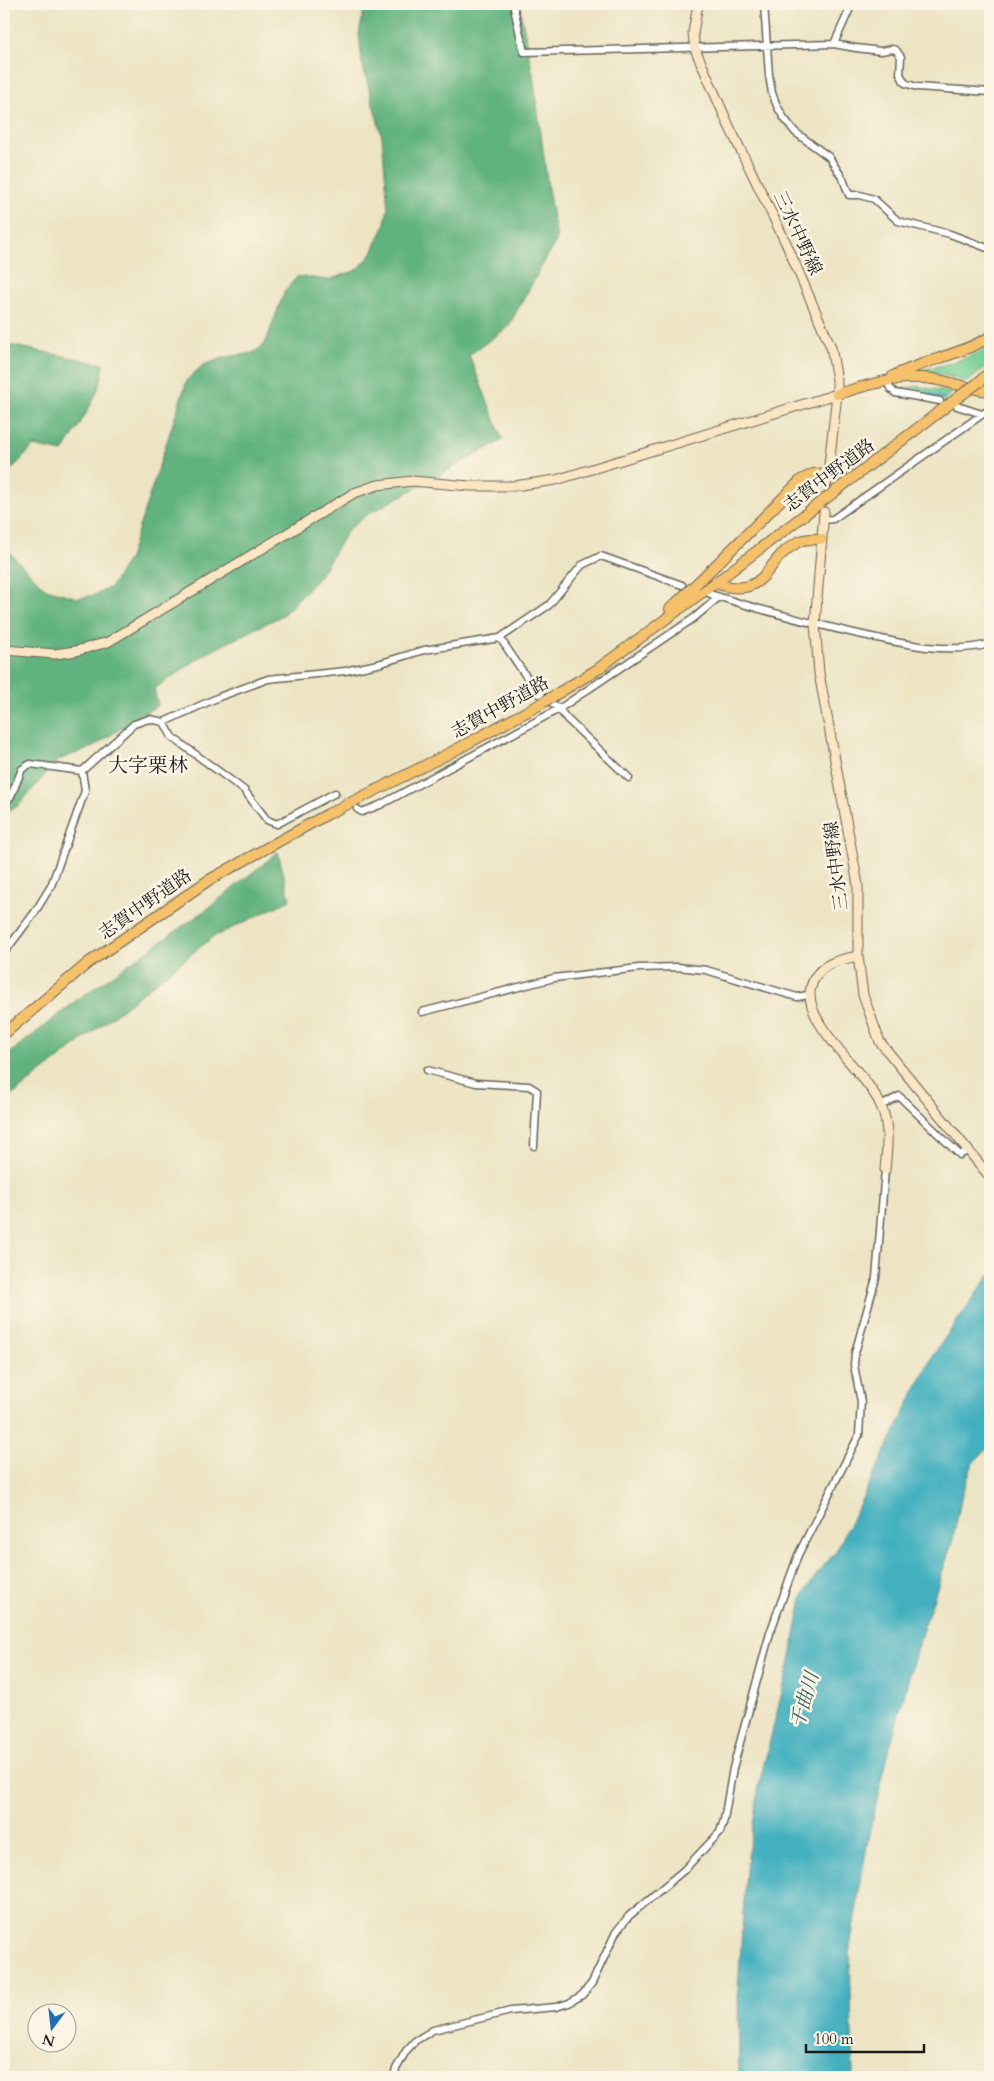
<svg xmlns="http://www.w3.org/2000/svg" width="994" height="2081" viewBox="0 0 994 2081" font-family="Cardo,'Noto Serif JP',serif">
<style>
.green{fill:#76cf95;stroke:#497658}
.forest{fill:#60b27e;stroke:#3e674d}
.water{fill:#43b0bf;stroke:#30666e}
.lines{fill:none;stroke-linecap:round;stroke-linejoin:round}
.stream{stroke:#43b0bf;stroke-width:2.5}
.street-tunnel{stroke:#c2bca2;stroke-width:6;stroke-dasharray:6 3;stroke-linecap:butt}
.street-casing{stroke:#656256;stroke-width:9}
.secondary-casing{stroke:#656256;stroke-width:11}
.primary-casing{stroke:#656256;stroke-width:12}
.street{stroke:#fff;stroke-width:6}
.secondary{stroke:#fbe6c4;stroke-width:9}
.primary{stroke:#f5c16b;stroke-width:10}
.primary-bridge-casing{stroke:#656256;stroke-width:12;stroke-linecap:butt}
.primary-bridge{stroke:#f5c16b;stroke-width:10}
.labels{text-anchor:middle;stroke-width:5;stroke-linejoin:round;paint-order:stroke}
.street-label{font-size:18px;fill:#1c1c1c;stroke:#fcf5e5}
.water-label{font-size:19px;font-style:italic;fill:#2e5f65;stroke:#fcf5e5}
.quarter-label{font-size:20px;fill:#1c1c1c;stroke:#fcf5e5}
</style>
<rect width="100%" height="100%" fill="#fcf5e5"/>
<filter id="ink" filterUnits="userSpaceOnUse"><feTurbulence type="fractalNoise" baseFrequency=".02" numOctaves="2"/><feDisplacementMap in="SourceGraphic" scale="10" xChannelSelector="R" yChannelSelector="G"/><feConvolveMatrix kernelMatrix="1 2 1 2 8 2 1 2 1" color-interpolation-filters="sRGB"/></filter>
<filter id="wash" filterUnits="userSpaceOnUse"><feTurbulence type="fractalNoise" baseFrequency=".0096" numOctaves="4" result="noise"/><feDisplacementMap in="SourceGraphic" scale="20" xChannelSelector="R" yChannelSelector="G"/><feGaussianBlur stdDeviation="1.12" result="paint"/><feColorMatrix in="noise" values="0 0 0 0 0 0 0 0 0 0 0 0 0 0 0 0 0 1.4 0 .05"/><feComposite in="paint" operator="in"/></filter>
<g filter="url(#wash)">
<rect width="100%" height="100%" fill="#ece4c3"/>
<path class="green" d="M990 346V364L967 382 944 375 910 373C936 367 967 361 990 346Z
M916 386 952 393 943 400 899 389Z"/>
<path class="forest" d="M365 4H519L533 75 549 195 557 239 508 327 469 355 503 440 365 516 348 530 319 577 283 615 207 653 154 689 158 705 91 748 58 760 18 806 4 812V547L46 589 78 598 95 595 111 587 129 558 187 380 203 365 226 357 253 353 265 344 285 290 298 276 328 280 357 270 371 255 384 227 388 208 382 137 362 63 359 34Z
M4 344 103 364C105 389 76 429 63 452L34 446 4 477Z
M278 852 290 900 213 937 4 1102V1058L77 1000 206 910Z"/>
<path class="water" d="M990 1274V1446L973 1463 962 1494 953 1540 917 1648 890 1747 869 1833 850 1947 853 2077H739L738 1987 746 1871 759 1784 791 1657 802 1598 818 1572 836 1552 931 1358Z"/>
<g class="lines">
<path class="stream" d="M926 392 945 399"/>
</g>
</g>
<g filter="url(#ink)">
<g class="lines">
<path class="street-tunnel" d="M335 793 350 804"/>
<g class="street-casing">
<path id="street" d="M513 4 524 52 834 44 856 48 881 51 892 49 896 50 901 57 900 74 905 83 917 87 990 92
M764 4 769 75 772 93 777 106 784 118 795 132 829 157 843 179 849 195H860L874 199 898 221 950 234 990 249
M834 44 852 4
M886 380 890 388 895 393 940 401
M957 406 982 414
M823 520 833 519 990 409
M710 594C757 609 805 622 854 633 899 643 945 655 990 644
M500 638 536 691 559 709 567 719 629 778
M164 722 172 737 244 790 267 820 277 824 335 793
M4 804 11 796 22 769 30 764 82 771 134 724 149 719 164 722 219 697 268 679 345 671 378 664 424 650 500 638 549 605 582 565 601 556 682 585
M357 809 362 812 380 805 559 709 694 618 719 597
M4 953 35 912 51 886 85 791 82 771
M422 1012 554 978 639 968 678 967 706 970 797 997 808 995
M427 1070 476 1083 529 1086 537 1091 534 1146
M881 1106 899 1096 960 1155 969 1150
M394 2077 396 2069 406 2051 415 2041 433 2030 511 2011 556 2007 569 2003 582 1995 592 1983 616 1932 629 1916 684 1870 720 1832 724 1820 733 1768 770 1633 798 1555 859 1435 861 1402 854 1365 855 1353 876 1278 885 1170"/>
</g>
<g class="secondary-casing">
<path id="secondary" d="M698 4 693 33 695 49 729 126 786 243 831 347 837 380V394L827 483
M824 512 815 624 819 673 858 885V956L863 995 880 1042 990 1177
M4 650 55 654 76 651 108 642 354 493 378 485 412 481 470 486H514L556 480 837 394
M858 956C837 960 817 964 811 987 801 1023 867 1072 881 1106 890 1126 887 1149 885 1170"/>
</g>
<g class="primary-casing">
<path id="primary" d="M893 376C925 360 960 355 990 337
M979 382 990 372
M837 394C869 385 899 374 933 379 952 382 971 390 990 391
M715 583C769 601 762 561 798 542 805 538 813 539 821 539
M670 609 719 562 801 480 813 474 828 473
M555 695 595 671 715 583 960 396
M4 1034 88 963 209 880 328 814 446 755 539 705"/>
</g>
<use href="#street" class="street"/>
<use href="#secondary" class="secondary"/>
<use href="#primary" class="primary"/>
<g class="primary-bridge-casing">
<path id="primary-bridge" d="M960 396 979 382
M539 705 555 695"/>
</g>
<use href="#primary-bridge" class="primary-bridge"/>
</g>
</g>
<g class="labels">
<g class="street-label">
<text transform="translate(798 233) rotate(65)" y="6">三水中野線</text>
<text transform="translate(829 475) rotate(-37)" y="6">志賀中野道路</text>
<text transform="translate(500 707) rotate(-29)" y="6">志賀中野道路</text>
<text transform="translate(836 866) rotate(-97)" y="6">三水中野線</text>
<text transform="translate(145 904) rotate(-35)" y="6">志賀中野道路</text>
</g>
<g class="water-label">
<text transform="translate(804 1700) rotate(-74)" y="7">千曲川</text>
</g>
<g class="quarter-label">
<text x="148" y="772">大字栗林</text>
</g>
</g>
<rect width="994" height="2081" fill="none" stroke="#fcf5e5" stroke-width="20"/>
<g transform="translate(52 2028) rotate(195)"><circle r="24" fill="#fcf5e5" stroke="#a29e95"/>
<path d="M0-4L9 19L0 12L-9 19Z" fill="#1f6fb2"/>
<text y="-8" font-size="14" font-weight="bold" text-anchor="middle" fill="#1c1c1c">N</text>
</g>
<path d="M806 2044v8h118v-8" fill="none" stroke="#1c1c1c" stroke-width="2.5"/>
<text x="814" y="2044" font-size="15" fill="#1c1c1c" stroke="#fcf5e5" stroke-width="4" paint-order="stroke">100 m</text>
</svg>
